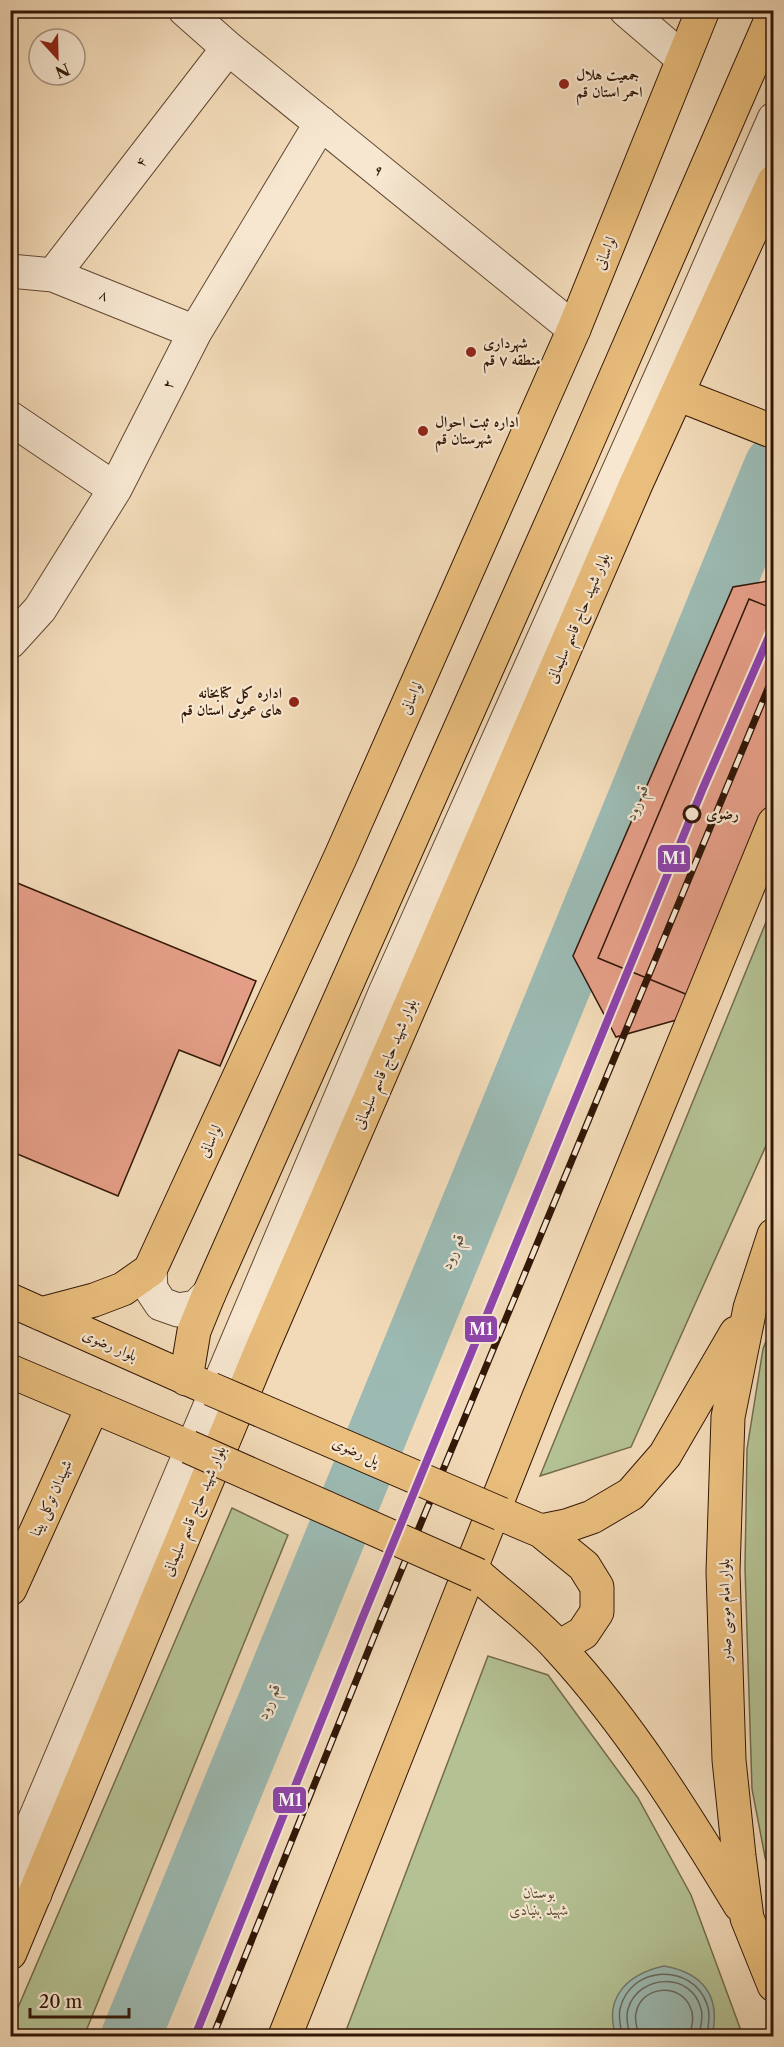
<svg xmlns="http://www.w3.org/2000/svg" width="784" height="2047" viewBox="0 0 784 2047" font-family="'Libre Caslon Text',Amiri,serif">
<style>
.green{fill:#b4c193;stroke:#736c4d;stroke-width:1.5}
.water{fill:#9cbab3;stroke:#72796e;stroke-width:1.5}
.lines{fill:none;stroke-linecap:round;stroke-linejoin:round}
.shore{stroke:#67685d;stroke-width:1.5}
.river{stroke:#9cbab3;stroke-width:60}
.building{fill:#e49e87;stroke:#321707;stroke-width:1.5}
.minor-casing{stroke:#624833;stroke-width:35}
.major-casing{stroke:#321707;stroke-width:35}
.minor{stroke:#f7e7d1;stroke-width:33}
.major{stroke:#e9bd7c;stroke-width:33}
.rail-casing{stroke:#321707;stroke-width:7}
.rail{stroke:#f7e7d1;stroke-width:4.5;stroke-dasharray:14;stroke-linecap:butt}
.major-bridge-casing{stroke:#321707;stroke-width:35;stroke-linecap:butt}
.major-bridge{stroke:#e9bd7c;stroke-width:33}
.metro-1-casing{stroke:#f7e7d1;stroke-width:12}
.metro-1{stroke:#8e44ad;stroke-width:8}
.poi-dot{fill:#8f2418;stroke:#f7e7d1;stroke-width:2}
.stop-dot{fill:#f7e7d1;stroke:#321707;stroke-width:3}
.labels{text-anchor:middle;stroke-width:4.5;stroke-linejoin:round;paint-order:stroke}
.poi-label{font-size:15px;font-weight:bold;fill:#321707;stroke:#f7e7d1;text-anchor:start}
.street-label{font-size:15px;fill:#321707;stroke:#f7e7d1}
.stop-label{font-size:15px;font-weight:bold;fill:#321707;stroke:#f7e7d1;text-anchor:start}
.park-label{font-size:15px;font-style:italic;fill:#594a31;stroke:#f7e7d1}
.water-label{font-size:16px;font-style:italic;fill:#575043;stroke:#f7e7d1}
.line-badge{stroke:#f7e7d1;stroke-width:2}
.badge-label{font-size:16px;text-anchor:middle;font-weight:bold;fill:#fff}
</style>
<rect width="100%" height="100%" fill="#f2dab8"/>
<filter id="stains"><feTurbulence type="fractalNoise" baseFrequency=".00333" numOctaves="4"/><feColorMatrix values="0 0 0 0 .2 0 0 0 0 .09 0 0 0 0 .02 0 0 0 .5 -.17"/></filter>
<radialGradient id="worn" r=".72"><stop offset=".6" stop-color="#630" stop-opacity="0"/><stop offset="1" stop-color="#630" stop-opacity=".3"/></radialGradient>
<path class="green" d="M773 905V1130L631 1447 540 1476Z
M773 1323V1880L765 1857 752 1789 745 1568 747 1449 763 1349Z
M232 1508 288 1535 84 2036H11V2024Z
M488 1656 548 1675 638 1798 691 1895 743 2036H344Z"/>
<path class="water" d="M664 1966C704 1973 721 1997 712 2036H616C603 1997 628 1974 664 1966Z"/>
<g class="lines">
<path class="shore" d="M622 2036C621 2027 618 2018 620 2009 630 1965 692 1962 707 2004 711 2015 708 2025 707 2036
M629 2036C629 2027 625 2019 628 2009 638 1974 692 1971 701 2009 704 2018 700 2027 699 2036
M638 2036C638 2029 634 2021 636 2013 641 1985 682 1982 691 2009 695 2018 691 2027 690 2036"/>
<path class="river" d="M131 2036 774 466"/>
</g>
<path class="building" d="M774 580V856L694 1015 616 1037 573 956 733 587Z
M749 599 774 609V791L688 995 598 958Z
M10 880 256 981 220 1066 179 1050 118 1196 10 1151Z"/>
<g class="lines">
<g class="minor-casing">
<path id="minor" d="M185 10 228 48 574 329
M626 10 683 59
M10 271 53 275 195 332
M53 275 228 48
M10 418 115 489
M10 642 40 609 115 489 195 332 321 123
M150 1270 151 1289 161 1304 178 1310 196 1307 209 1294
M35 1894 21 1852 385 993 679 336 774 119"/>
</g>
<g class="major-casing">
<path id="major" d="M677 394 774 432
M774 1235 750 1308 728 1417 723 1572 729 1760 739 1856 747 1918 774 1985
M10 1300 206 1387
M41 1314 94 1300 123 1289 150 1270 340 858 574 329 703 10
M10 1371 189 1447
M186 1379 194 1331 209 1294 579 461 774 13
M501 1514 541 1531 566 1526 592 1517 631 1494 665 1455 736 1333
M541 1531 584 1566 597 1587V1612L583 1633 559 1647
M478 1575C505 1599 535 1621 559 1648 630 1725 686 1816 740 1905
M10 1589 93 1406
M10 1953 263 1346 636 484 774 181
M285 2036 538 1399 774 823"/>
</g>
<use href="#minor" class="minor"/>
<use href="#major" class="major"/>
<g class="rail-casing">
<path id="rail" d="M213 2036 379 1624 774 674"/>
</g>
<use href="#rail" class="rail"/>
<g class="major-bridge-casing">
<path id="major-bridge" d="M211 1389 501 1514
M189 1447 478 1575"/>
</g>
<use href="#major-bridge" class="major-bridge"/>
<g class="metro-1-casing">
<path id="metro-1" d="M195 2036 362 1619 703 788 774 625"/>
</g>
<use href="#metro-1" class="metro-1"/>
</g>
<g class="poi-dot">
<circle cx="564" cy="84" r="6"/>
<circle cx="471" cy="352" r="6"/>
<circle cx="423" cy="431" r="6"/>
<circle cx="294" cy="702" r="6"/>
</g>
<circle class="stop-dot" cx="692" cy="814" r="8"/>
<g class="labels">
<g class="poi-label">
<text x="576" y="80">جمعیت هلال<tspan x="576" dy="17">احمر استان قم</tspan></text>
<text x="483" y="348">شهرداری<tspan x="483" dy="17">منطقه ۷ قم</tspan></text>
<text x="435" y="427">اداره ثبت احوال<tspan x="435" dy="17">شهرستان قم</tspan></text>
<text x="282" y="698" text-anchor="end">اداره کل کتابخانه<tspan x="282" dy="17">های عمومی استان قم</tspan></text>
</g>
<g class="street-label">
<text transform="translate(141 162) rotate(-52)" y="5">۴</text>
<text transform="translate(379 170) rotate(39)" y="5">۹</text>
<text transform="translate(605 253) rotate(-68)" y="5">لواسانی</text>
<text transform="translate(104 295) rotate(22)" y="5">۸</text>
<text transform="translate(168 384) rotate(-63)" y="5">۲</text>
<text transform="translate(578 618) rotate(-67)" y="5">بلوار شهید حاج قاسم سلیمانی</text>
<text transform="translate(411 698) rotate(-66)" y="5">لواسانی</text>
<text transform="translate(385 1064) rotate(-67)" y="5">بلوار شهید حاج قاسم سلیمانی</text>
<text transform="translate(210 1141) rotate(-65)" y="5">لواسانی</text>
<text transform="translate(110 1345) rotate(24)" y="5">بلوار رضوی</text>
<text transform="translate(356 1451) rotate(23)" y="5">پل رضوی</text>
<text transform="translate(51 1498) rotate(-66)" y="5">شهیدان توکلی بینا</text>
<text transform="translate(194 1511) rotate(-67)" y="5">بلوار شهید حاج قاسم سلیمانی</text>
<text transform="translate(725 1610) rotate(-91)" y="5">بلوار امام موسی صدر</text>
</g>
<g class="stop-label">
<text x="706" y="819">رضوی</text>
</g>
<g class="park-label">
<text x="539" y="1898">بوستان<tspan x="539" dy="17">شهید بنیادی</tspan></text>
</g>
<g class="water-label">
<text transform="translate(636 802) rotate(-68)" y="6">قم رود</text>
<text transform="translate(452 1251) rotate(-68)" y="6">قم رود</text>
<text transform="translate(268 1701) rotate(-68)" y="6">قم رود</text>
</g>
</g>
<g class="line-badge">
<rect x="657" y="844" width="34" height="29" rx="6" fill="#8e44ad"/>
<rect x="464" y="1315" width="34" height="28" rx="6" fill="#8e44ad"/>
<rect x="272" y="1786" width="35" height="28" rx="6" fill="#8e44ad"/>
</g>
<g class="badge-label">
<text x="674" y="864">M1</text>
<text x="481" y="1335">M1</text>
<text x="290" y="1806">M1</text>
</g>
<rect width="784" height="2047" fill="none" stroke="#f2dab8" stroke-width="36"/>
<rect x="12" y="12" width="760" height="2023" fill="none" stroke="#321707" stroke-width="3"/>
<rect x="18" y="18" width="748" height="2011" fill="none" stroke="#321707" stroke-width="1.5"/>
<g transform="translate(57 57) rotate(158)"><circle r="28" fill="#f7e7d1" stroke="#a89480" stroke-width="1.5"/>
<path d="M0-4.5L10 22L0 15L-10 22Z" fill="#8f2418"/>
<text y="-9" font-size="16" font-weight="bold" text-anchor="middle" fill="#321707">N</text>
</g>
<path d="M30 2008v9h99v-9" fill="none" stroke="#321707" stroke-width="3"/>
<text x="39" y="2008" font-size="18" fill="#321707" stroke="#f7e7d1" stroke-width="4.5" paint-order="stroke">20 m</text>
<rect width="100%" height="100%" filter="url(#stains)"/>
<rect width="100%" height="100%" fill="url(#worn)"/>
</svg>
